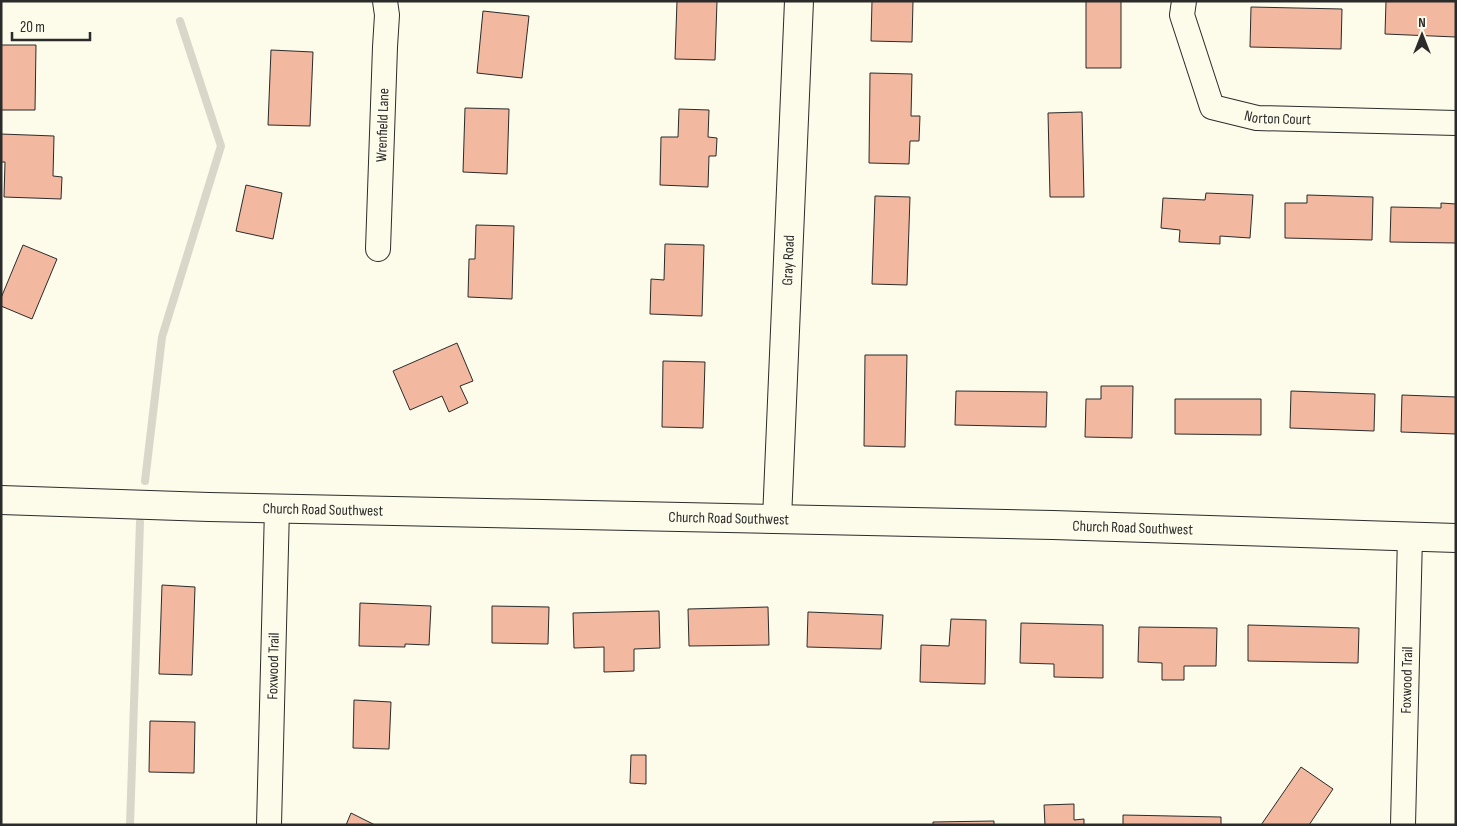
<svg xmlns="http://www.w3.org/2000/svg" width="1457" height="826" viewBox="0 0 1457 826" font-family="'Sofia Sans Condensed',sans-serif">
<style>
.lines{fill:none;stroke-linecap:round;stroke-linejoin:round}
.stream{stroke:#d8d7c9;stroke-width:8}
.building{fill:#f2b8a0;stroke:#2b2b2b}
.minor-casing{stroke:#2b2b2b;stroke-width:26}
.tertiary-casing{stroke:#2b2b2b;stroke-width:30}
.minor{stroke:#fdfbea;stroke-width:24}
.tertiary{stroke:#fdfbea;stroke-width:28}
.labels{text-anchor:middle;stroke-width:4;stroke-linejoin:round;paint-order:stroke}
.street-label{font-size:15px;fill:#2b2b2b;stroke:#fdfbea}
</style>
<rect width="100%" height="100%" fill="#fdfbea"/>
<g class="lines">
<path class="stream" d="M145 481 162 337 221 146 180 21
M130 825 140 522"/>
</g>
<path class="building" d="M677 1H717L715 60 675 59Z
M872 1H913L912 42 871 41Z
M1086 1H1121V68H1086Z
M1386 1H1456V37L1385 34Z
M1251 7 1342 9 1341 49 1250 47Z
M483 11 529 16 522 78 477 73Z
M1 45H36L35 110H1Z
M271 50 313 52 310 126 268 125Z
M870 73 912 74 911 116H920L919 141H910L909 164 869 163Z
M465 108 509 109 507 174 463 172Z
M679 109 709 110 708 137 717 138 716 156H709L708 187 660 185 661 137H678Z
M1082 112 1084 197H1050L1048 113Z
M1 134 54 136 53 176 62 177 61 199 4 197 5 162H1Z
M246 185 282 193 273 239 236 231Z
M1206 193 1253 195 1250 238 1220 236V244L1179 242 1180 230 1161 228 1163 198 1205 200Z
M1307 195 1373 197 1372 240 1285 238V203H1307Z
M875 196 910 197 907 285 872 284Z
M1441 203 1456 204V243L1390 242 1391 207 1441 208Z
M476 225 514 226 512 299 468 297 469 259H475Z
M665 244 704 245 702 316 650 314 651 279 664 280Z
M23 245 57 259 32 319 1 306V298Z
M457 343 473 381 460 386 468 403 449 412 442 396 410 410 393 371Z
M865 355H907L905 447 864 446Z
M663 361 705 362 703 428 662 427Z
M1101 386H1133L1132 438 1085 437 1086 399H1101Z
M956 391 1047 392 1046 427 955 425Z
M1291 391 1375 394 1374 431 1290 428Z
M1402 395 1456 397V434L1401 432Z
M1175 399H1261V435L1175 434Z
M162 585 195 587 192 675 159 674Z
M360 603 431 606 429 645 405 644V647L359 646Z
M492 606 549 607 548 644 492 643Z
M768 607 769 645 689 646 688 609Z
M659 611 660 648 634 649V671L604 672V647L574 648 573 613Z
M808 612 883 615 881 649 807 647Z
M951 619 986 620 985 684 920 682 921 645 949 646Z
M1021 623 1103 625V678L1054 677V664L1020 663Z
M1248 625 1359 628 1358 663 1248 661Z
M1139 627 1217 628 1216 666H1184V680H1162V663L1138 662Z
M354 700 391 702 389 749 353 748Z
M150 721 195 722 194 773 149 772Z
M631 755H646V784L630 783Z
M1301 767 1333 789 1309 825H1261Z
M1074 804V820L1084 819V825H1045L1044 805Z
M351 813 375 825H346Z
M1123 815 1221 817V825H1123Z
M994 821V825H933V822Z"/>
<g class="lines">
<g class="minor-casing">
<g id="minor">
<path id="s1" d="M1184 1 1182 15 1212 107 1257 118 1456 123"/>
<path id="s2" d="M378 249 385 47 387 15 385 1"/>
<path id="s3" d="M269 825 277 508"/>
<path id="s4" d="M1403 825 1410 536"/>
</g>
</g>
<g class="tertiary-casing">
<g id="tertiary">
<path id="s5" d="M1 500 209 507 1053 525 1456 538"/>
<path id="s6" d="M777 519 799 1"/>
</g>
</g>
<use href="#minor" class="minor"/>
<use href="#tertiary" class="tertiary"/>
</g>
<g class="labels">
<g class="street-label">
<text dy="5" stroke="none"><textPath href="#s1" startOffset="178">Norton Court</textPath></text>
<text dy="5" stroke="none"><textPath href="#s2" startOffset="124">Wrenfield Lane</textPath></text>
<text dy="5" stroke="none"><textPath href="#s6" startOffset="259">Gray Road</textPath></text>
<text dy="5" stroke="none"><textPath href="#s5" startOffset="322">Church Road Southwest</textPath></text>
<text dy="5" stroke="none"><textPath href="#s5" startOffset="728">Church Road Southwest</textPath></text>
<text dy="5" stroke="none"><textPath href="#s5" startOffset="1132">Church Road Southwest</textPath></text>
<text dy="5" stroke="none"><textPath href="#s3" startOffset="159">Foxwood Trail</textPath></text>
<text dy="5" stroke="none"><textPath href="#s4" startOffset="145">Foxwood Trail</textPath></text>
</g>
</g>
<rect width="1457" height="826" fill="none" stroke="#2b2b2b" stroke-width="5"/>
<g transform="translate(1422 35)" stroke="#fdfbea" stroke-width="4" paint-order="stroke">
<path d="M0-4L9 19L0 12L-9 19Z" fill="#2b2b2b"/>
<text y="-8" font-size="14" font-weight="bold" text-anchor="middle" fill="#2b2b2b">N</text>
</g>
<path d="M12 32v8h78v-8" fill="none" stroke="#2b2b2b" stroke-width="2.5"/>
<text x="20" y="32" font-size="15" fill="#2b2b2b" stroke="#fdfbea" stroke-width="4" paint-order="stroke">20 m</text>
</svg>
